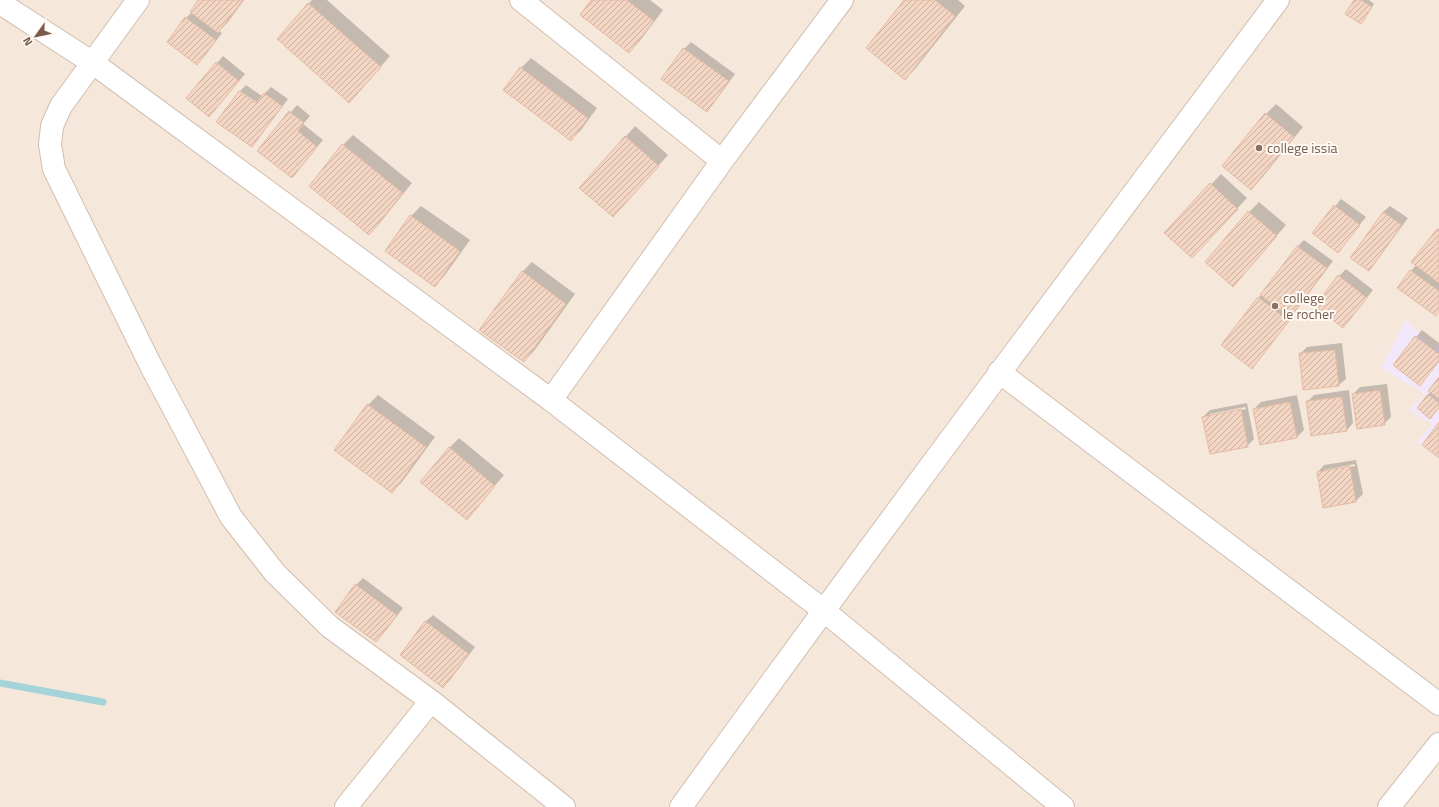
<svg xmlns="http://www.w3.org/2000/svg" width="1439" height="807" viewBox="0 0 1439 807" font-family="'Titillium Web',sans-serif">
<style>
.residential{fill:#f5e8da}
.education{fill:#f3e8fa}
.shadow{fill:#0003;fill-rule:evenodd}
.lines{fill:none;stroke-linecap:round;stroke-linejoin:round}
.stream{stroke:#a5d3da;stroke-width:7}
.building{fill:url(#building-hatch);stroke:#e6bba3}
.minor-casing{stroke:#d1beb0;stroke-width:24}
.minor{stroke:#fff;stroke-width:22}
.education-dot{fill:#8d6e63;stroke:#fffaf3;stroke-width:1.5}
.labels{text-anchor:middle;stroke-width:4;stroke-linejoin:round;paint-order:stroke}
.education-label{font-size:14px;fill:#785e54;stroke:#fffaf3;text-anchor:start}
</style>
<defs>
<pattern id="building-hatch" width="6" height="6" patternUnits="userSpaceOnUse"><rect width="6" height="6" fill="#f3d5c3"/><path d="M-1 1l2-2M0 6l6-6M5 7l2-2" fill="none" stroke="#cab0a1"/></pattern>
</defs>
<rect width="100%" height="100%" fill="#fdf6ec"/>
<path class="residential" d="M0 0H1439V807H0Z"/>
<path class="education" d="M1406 319 1433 350 1439 343V459L1417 442 1432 424 1408 409 1426 395 1381 368Z"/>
<path class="shadow" d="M199 0H244L228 22 219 31 222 33 204 57 197 63 186 18 192 12Z
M312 0H327L390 56 359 92 278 39Z
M592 0H650L663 10 639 42 629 52Z
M905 0H958L965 6 915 69 905 79Z
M1356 0H1369L1374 4 1364 20Z
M691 42 735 74 713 104 707 110 684 49Z
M223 56 245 74 209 116 187 98Z
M531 58 597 108 581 130 571 140 521 68Z
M246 85 262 96 271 87 288 99 258 139 252 146 261 105 240 91Z
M1276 104 1303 127 1261 179 1251 189 1266 114Z
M297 105 310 116 303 124 323 140 292 177 259 150Z
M635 126 668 155 613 216 581 188Z
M353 135 412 183 379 224 369 234 343 145Z
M1221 174 1247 198 1202 247 1166 232Z
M1341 199 1366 217 1338 251 1314 233Z
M1259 202 1286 225 1233 286 1249 212Z
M421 206 470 240 445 275 435 286 386 251 411 216Z
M1390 206 1408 218 1375 263 1369 270 1383 212Z
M1439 228V311L1411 271 1416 265Z
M1304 240 1333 261 1258 361 1223 345 1298 246Z
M532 262 575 294 534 351 524 361 522 272Z
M1346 269 1373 290 1349 320 1339 276Z
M1422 330 1439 343V362L1420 384 1416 337Z
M1342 343 1346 379 1339 385 1300 354 1307 347Z
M1439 379V407L1428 395Z
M1387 384 1391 417 1384 424 1353 394 1360 387Z
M1349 390 1353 423 1347 430 1307 402 1314 395Z
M378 395 435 437 402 482 392 492 368 405Z
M1297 395 1304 430 1297 437 1254 409 1261 402Z
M1247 403 1254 439 1247 446 1203 417 1210 410ZM1245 407 1246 409 1210 416V414Z
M459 438 504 475 466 519 449 448Z
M1356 460 1363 494 1356 501 1324 507 1318 472 1324 465ZM1355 464V466L1324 472V470Z
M363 578 403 608 383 634 376 641 356 585Z
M433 615 475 647 450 680 443 687 401 655 426 621Z"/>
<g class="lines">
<path class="stream" d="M0 683 103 702"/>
</g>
<path class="building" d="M198 0H243L218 33 190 12Z
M591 0H627L654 21 629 53 580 15Z
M904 0H935L955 16 905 80 866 48Z
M1354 0H1361L1372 7 1361 24 1345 14Z
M308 3 381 67 349 103 277 39Z
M185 17 216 40 197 65 167 42Z
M683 48 729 81 707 112 661 79Z
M216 62 239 81 209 117 186 98Z
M520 67 588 118 571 141 503 90Z
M239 91 256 103 264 93 282 106 252 147 216 122Z
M289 111 304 123 298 131 317 147 292 178 257 151Z
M1265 113 1294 137 1251 190 1222 166Z
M625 136 659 166 613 217 579 188Z
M342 144 403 193 369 235 309 186Z
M1210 183 1238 209 1192 258 1164 233Z
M1334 205 1360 225 1338 253 1312 233Z
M1248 211 1277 236 1233 287 1205 262Z
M1383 212 1402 225 1369 271 1350 258Z
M410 215 460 251 435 287 385 251Z
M1437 229 1439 231V283L1411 262Z
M1297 246 1327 268 1290 317 1260 295Z
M1410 270 1439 291V311L1436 316 1397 288Z
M522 271 566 304 524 362 479 330Z
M1338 275 1367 298 1343 328 1315 306Z
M1258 297 1289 321 1252 369 1221 345Z
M1415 336 1439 354V361L1420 386 1393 365Z
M1335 350 1339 386 1303 390 1299 353Z
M1439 377V399L1428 391Z
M1380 390 1385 425 1357 429 1352 394Z
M1428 394 1439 403V408L1430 419 1417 408Z
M1342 397 1347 431 1311 436 1306 401Z
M1290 402 1297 438 1260 445 1253 409Z
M367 404 426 447 392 493 334 450Z
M1241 409 1248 447 1210 454 1202 417Z
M1439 422V458L1422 445Z
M449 447 495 486 467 520 420 482Z
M1350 466 1356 502 1323 508 1317 472Z
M355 584 397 615 376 642 335 612Z
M425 621 469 654 443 688 400 655Z"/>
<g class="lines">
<g class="minor-casing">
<path id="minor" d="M138 0 61 106 52 126 50 145 54 169 151 366 231 517 275 573 330 627 431 701 564 807
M521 0 722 161
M0 3 93 63 551 400 823 610 1063 807
M999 372 1439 704
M551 400 722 161 842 0
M346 807 431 701
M681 807C877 535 1078 268 1278 0
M1389 807 1439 744"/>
</g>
<use href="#minor" class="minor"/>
</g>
<g class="education-dot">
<circle cx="1259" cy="148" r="4"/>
<circle cx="1275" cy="306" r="4"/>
</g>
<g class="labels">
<g class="education-label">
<text x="1267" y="153">college issia</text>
<text x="1283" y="303">college<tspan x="1283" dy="16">le rocher</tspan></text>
</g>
</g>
<g transform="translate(36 36) rotate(237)" stroke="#fffaf3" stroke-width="3" paint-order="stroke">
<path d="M0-3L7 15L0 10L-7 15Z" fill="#7a5c4d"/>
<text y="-6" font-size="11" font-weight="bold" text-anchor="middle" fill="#7a5c4d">N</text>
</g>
</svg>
